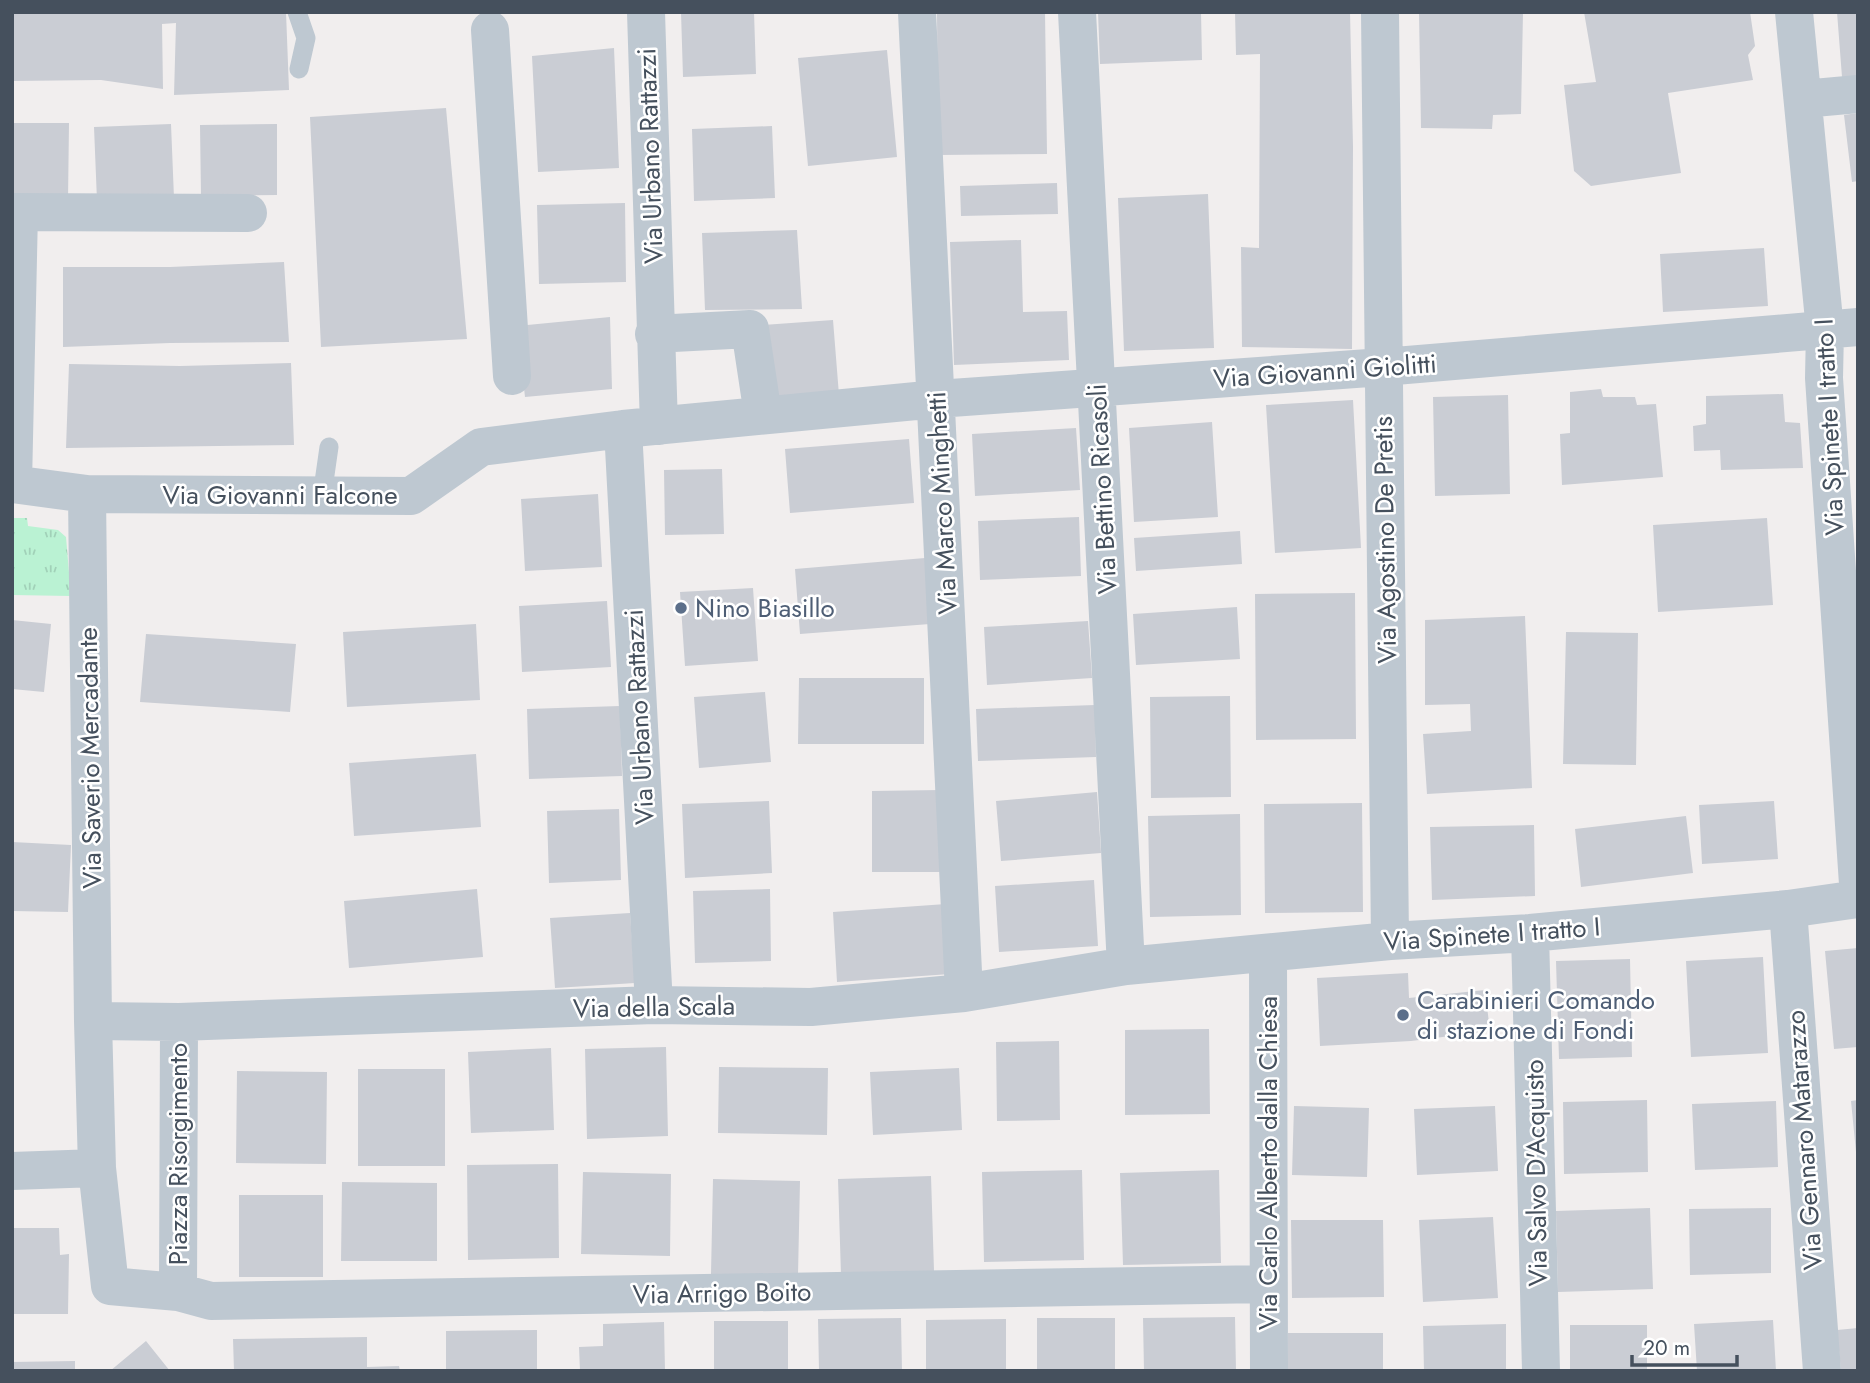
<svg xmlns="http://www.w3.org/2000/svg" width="1870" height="1383" viewBox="0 0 1870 1383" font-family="Jost,sans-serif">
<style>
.park{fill:url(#park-tufts)}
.building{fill:#cacdd4}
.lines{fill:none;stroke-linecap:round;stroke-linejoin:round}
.lane{stroke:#bec8d1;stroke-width:19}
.street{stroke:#bec8d1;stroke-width:38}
.service-dot{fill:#5c6f8a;stroke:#fff;stroke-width:2.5}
.labels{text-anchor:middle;stroke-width:5;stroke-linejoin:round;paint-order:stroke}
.street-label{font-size:26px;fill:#45505d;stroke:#fff}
.service-label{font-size:26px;fill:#4e5e75;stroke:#fff;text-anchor:start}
</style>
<defs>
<pattern id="park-tufts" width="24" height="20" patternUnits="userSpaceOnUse" patternTransform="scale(1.75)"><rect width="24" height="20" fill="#baf2d3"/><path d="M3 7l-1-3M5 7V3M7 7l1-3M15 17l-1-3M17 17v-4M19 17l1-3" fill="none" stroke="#a1d1b8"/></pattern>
</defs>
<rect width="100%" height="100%" fill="#f1eeee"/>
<path class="park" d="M12 518H27L28 526 58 530 66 537 71 596 12 595Z"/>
<path class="building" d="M12 12H286L289 90 174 95 176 23 162 24 163 89 101 80 12 81Z
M681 12H754L756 74 683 77Z
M937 12H1045L1047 154 938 155Z
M1098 12H1201L1202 60 1100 64Z
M1235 12H1350L1353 147 1352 349 1242 347 1241 247 1259 248 1260 54 1236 55Z
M1419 12H1523L1521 114 1493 115 1492 129 1421 128Z
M1584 12H1750L1755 46 1748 55 1753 80 1668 93 1681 173 1591 186 1574 171 1564 85 1596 82Z
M1837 12H1858V76L1842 77Z
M614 48 619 168 538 172 532 56Z
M887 50 897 157 808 166 798 58Z
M446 108 467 339 321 347 310 117Z
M1858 113V181L1852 182 1844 115Z
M12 123H69L68 200 12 199Z
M171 124 174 198 97 201 94 127Z
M277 124V195L201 196 200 125Z
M772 126 775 198 694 201 692 129Z
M1057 183 1058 214 961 216 960 186Z
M1208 194 1214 348 1124 351 1118 198Z
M625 203 626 282 539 284 537 205Z
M797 230 802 309 705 310 702 233Z
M1021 240 1023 312 1067 311 1069 360 954 365 950 242Z
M1764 248 1768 306 1663 312 1660 254Z
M284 262 289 342 170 343 63 347V267H170Z
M610 317 612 389 525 397 517 326Z
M833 320 839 395 769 397 763 325Z
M291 363 294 445 66 448 69 364 180 366Z
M1601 389 1603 397H1635L1637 405 1656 404 1663 477 1562 485 1560 434 1570 433V392Z
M1783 394 1785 422 1800 423 1803 468 1721 470 1720 450 1694 451 1693 426 1706 424V396Z
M1508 395 1510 494 1435 496 1433 397Z
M1353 400 1361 548 1275 553 1266 405Z
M1212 422 1218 517 1134 522 1129 428Z
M1076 428 1080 490 975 496 972 434Z
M909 439 914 503 790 513 785 449Z
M722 469 724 534 665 535 664 470Z
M598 494 602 567 525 571 521 499Z
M1079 517 1081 576 980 580 978 521Z
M1767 518 1773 605 1658 612 1653 525Z
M1240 531 1242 564 1136 571 1134 538Z
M925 558 930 624 800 634 795 569Z
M753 588 758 661 685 666 680 592Z
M1355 593 1356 739 1256 740 1255 594Z
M607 601 611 667 522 672 519 606Z
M1237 607 1240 659 1136 665 1133 614Z
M1525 616 1532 788 1427 794 1423 734 1471 731 1470 704 1425 705V620Z
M12 620 51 624 44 692 12 689Z
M1088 621 1092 678 987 685 984 627Z
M476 624 480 700 347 707 343 632Z
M1566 632 1638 633 1636 765 1563 764Z
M146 634 296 644 290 712 140 702Z
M799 678H924V744H798Z
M765 692 771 762 699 768 694 697Z
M1230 696 1231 797 1151 798 1150 697Z
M1095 705 1096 757 978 761 976 709Z
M620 706 622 776 529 779 527 709Z
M476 754 481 827 354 836 349 763Z
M941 790 942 872H872V791Z
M1097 792 1101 853 1001 861 996 801Z
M769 801 772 873 685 878 682 804Z
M1774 801 1778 859 1702 864 1699 805Z
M1362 803 1363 912 1265 913 1264 804Z
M619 809 621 880 549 883 547 811Z
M1240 814 1241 915 1150 917 1148 816Z
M1686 816 1693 873 1581 887 1575 829Z
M1534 825 1535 896 1432 900 1430 827Z
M12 842 71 845 68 912 12 911Z
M1094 880 1098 946 999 952 995 886Z
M477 889 483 957 349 968 344 901Z
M770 889 771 961 695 963 693 891Z
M946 904 950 974 837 982 833 912Z
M630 913 635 983 555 988 550 918Z
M1858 948V1047L1834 1049 1825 951Z
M1763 957 1768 1053 1691 1057 1686 961Z
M1630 959 1632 1057 1559 1059 1556 961Z
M1408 973 1409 998 1485 990 1490 1031 1411 1041 1320 1046 1317 978Z
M1209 1029 1210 1114 1125 1115V1030Z
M1059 1041 1060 1120 997 1121 996 1042Z
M666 1047 668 1136 587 1139 585 1049Z
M551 1048 554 1130 471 1133 468 1052Z
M719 1067 828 1068 827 1135 718 1133Z
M959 1068 962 1130 873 1135 870 1072Z
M358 1069H445V1166H358Z
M237 1071 327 1072 326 1164 236 1163Z
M1647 1100 1648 1172 1564 1174 1563 1102Z
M1858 1100V1152H1856L1851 1101Z
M1776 1101 1778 1167 1695 1170 1692 1104Z
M1294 1106 1369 1108 1367 1177 1292 1175Z
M1495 1106 1498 1171 1417 1175 1414 1109Z
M558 1164 559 1258 468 1260 467 1165Z
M1082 1170 1084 1260 984 1262 982 1172Z
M1219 1170 1221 1263 1123 1265 1120 1173Z
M583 1172 671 1174 670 1256 581 1254Z
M931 1176 934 1271 841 1275 838 1179Z
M713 1179 800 1181 798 1275 711 1274Z
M342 1182 437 1183V1261H341Z
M239 1195H323V1277H239Z
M1650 1208 1653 1289 1558 1292 1556 1211Z
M1771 1208V1273L1690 1275 1689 1209Z
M1493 1217 1498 1298 1423 1302 1419 1220Z
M1291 1220H1383L1384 1297 1292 1298Z
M12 1228H59L60 1255 69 1254 68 1314H12Z
M1235 1317 1236 1371H1144L1143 1318Z
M901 1318 902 1371H819L818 1319Z
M1037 1318H1115V1371H1037Z
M1006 1319V1371H926V1320Z
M1773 1320 1776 1371H1697L1694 1324Z
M714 1321H788V1371H714Z
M664 1322 665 1371H580L579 1347 603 1346V1324Z
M1506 1324V1371H1424L1423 1326Z
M1570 1325H1647V1371H1570Z
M1858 1328V1371H1841L1837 1330Z
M537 1330V1371H446V1331Z
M1288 1333H1383V1371H1287Z
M367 1337V1367L399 1366 400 1371H234L233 1339Z
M146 1341 170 1371H110Z
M75 1361V1371H12V1362Z"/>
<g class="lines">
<path class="lane" d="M297 12 306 38 299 69
M322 496 329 447"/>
<path class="street" d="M646 12 659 426
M917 12 964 993
M1077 12 1126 966
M1380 12 1390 941
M1794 12 1825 330 1824 378 1858 884
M490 30 512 376
M1803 99 1858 94
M12 212 248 213
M654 334 750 329 763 415
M623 429 654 1005
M12 484 87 494 411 496 481 447 623 429 937 399 1383 367 1858 327
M13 484 19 212
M87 494 93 1021 97 1168 110 1286 178 1292 179 1022 93 1021
M1788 909 1822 1371
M1530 933 1541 1371
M1268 954 1269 1371
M179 1022 654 1005 811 1007 964 993 1126 966 1390 941 1530 933 1788 909 1858 899
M12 1171 97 1168
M178 1292 211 1301 1268 1284"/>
</g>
<g class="service-dot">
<circle cx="681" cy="608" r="7"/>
<circle cx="1403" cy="1015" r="7"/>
</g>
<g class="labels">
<g class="street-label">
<text transform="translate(650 156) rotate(-92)" y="9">Via Urbano Rattazzi</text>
<text transform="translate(1325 371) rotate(-4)" y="9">Via Giovanni Giolitti</text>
<text transform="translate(1829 427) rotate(-93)" y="9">Via Spinete I tratto I</text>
<text transform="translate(1102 489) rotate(-93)" y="9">Via Bettino Ricasoli</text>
<text x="280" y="504">Via Giovanni Falcone</text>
<text transform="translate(942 503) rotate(-93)" y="9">Via Marco Minghetti</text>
<text transform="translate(1385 540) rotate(-91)" y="9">Via Agostino De Pretis</text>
<text transform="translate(639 717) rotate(-93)" y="9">Via Urbano Rattazzi</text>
<text transform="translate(90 758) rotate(-91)" y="9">Via Saverio Mercadante</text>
<text transform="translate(1492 934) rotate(-4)" y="9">Via Spinete I tratto I</text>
<text transform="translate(654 1007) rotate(-1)" y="9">Via della Scala</text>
<text transform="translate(1804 1140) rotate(-94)" y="9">Via Gennaro Matarazzo</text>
<text transform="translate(178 1154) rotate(-90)" y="9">Piazza Risorgimento</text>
<text transform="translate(1268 1163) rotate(-90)" y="9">Via Carlo Alberto dalla Chiesa</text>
<text transform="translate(1536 1173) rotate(-91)" y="9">Via Salvo D'Acquisto</text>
<text transform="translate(722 1293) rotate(-1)" y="9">Via Arrigo Boito</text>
</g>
<g class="service-label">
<text x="695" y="617">Nino Biasillo</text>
<text x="1417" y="1009">Carabinieri Comando<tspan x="1417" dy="30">di stazione di Fondi</tspan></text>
</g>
</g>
<rect width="1870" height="1383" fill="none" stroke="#45505d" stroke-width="28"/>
<path d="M1632 1355v10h105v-10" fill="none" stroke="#45505d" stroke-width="3.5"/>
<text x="1643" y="1355" font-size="21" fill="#45505d" stroke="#ffffff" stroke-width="5" paint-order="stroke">20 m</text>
</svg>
